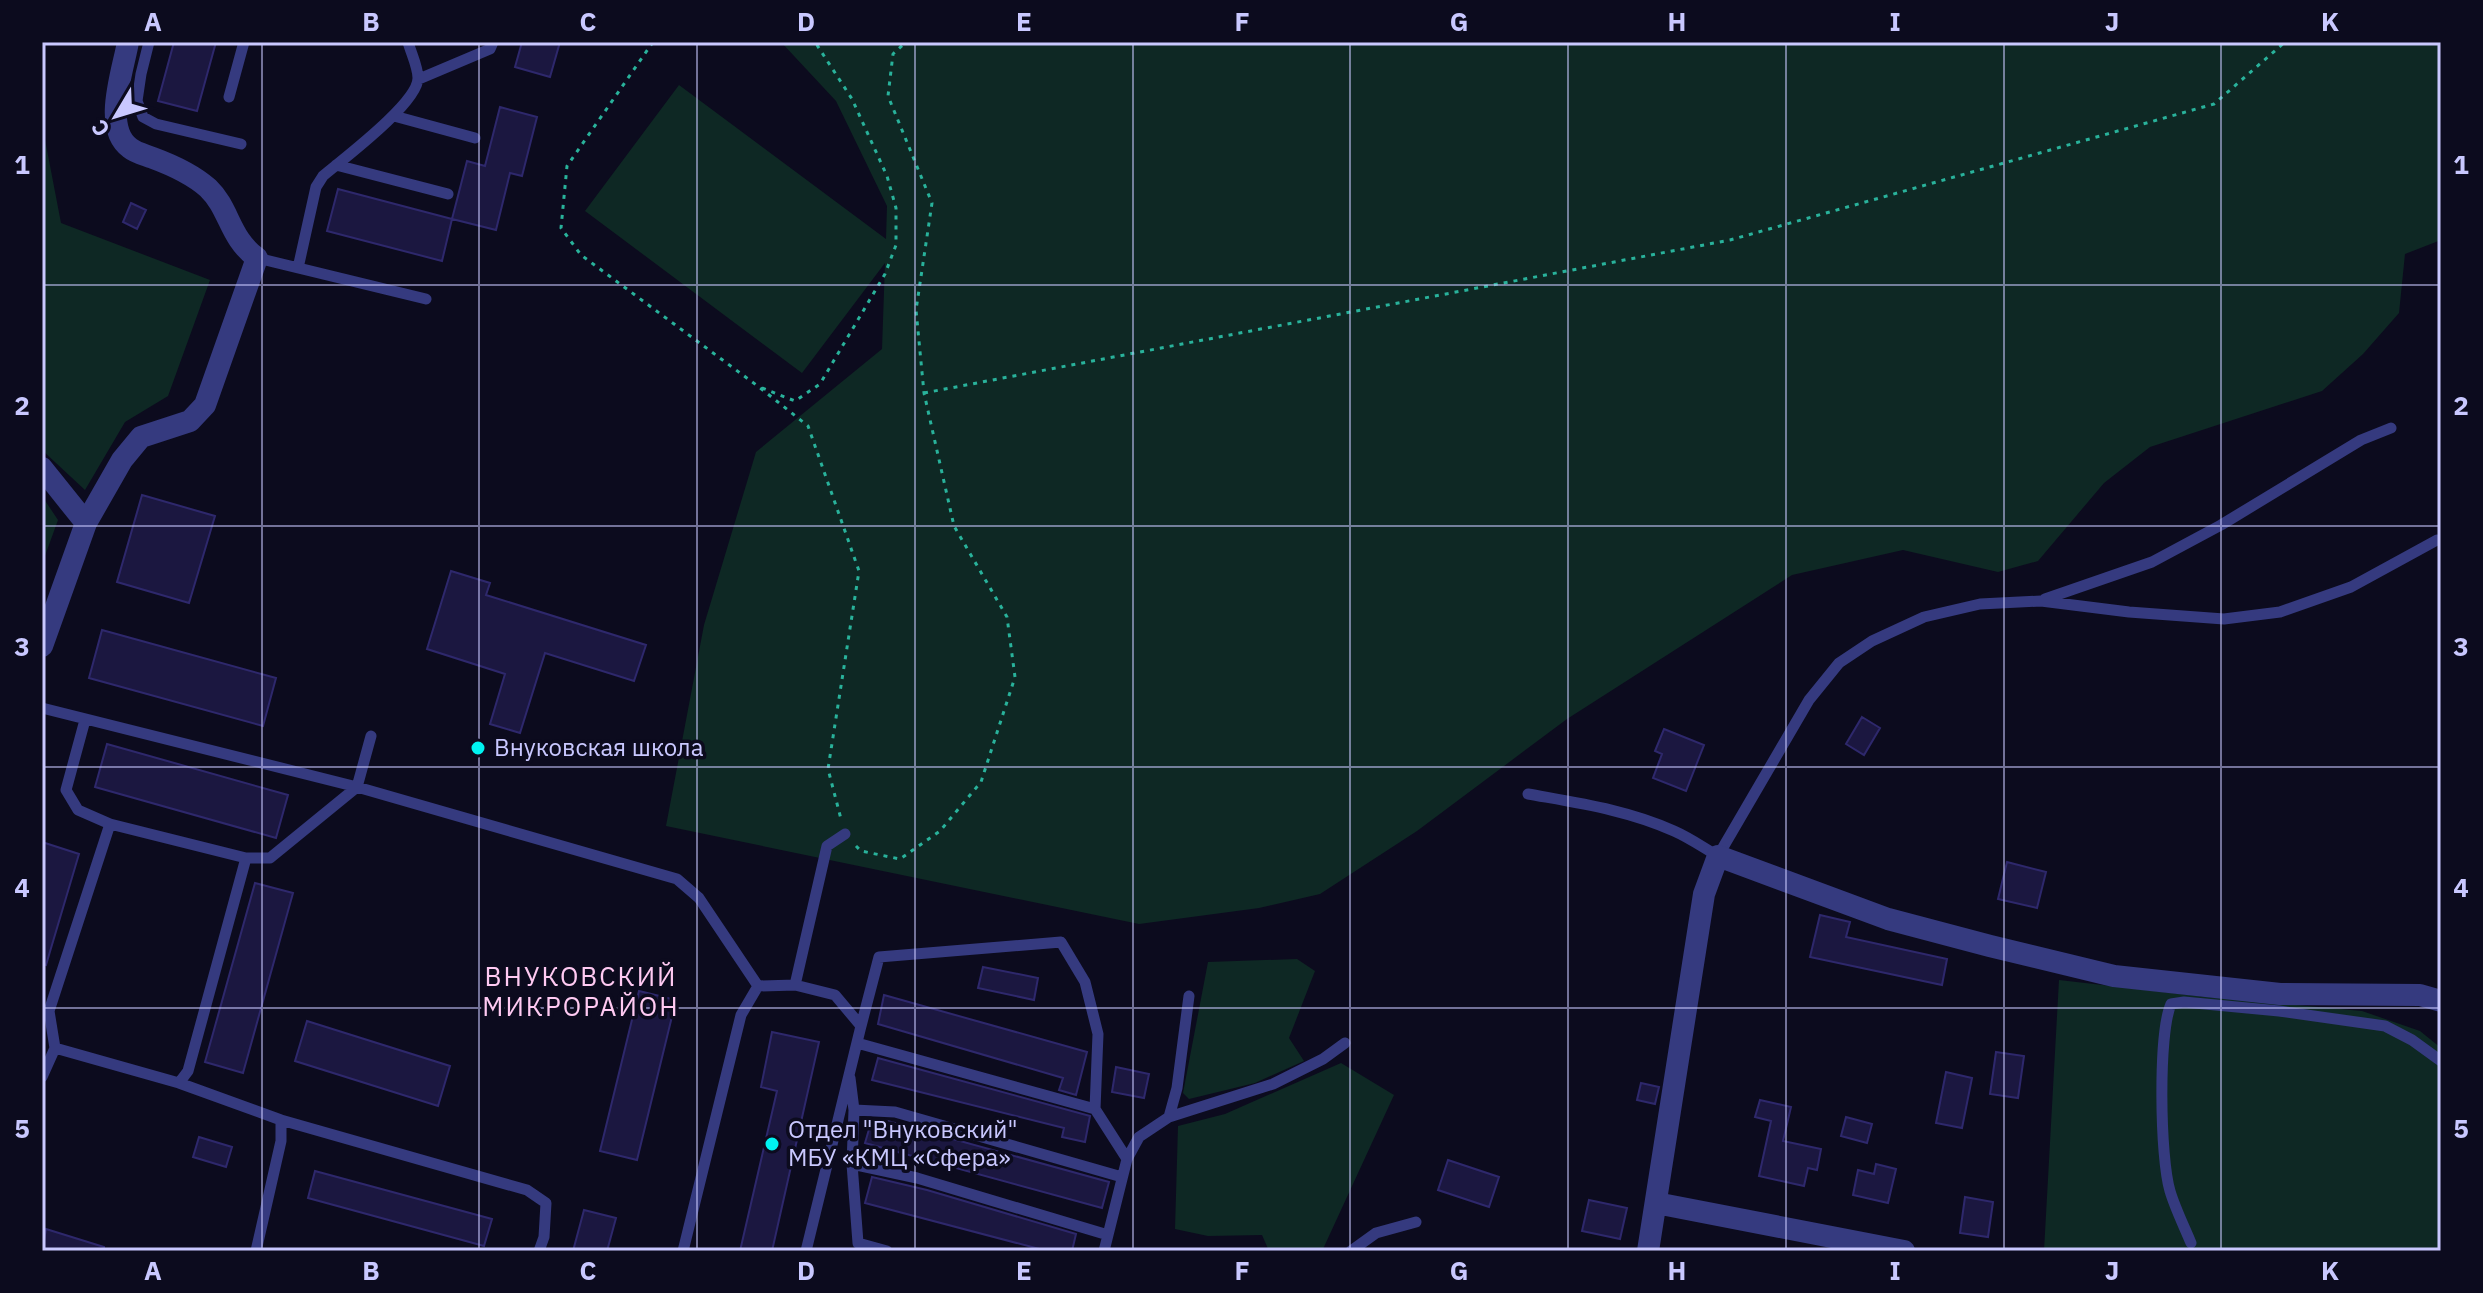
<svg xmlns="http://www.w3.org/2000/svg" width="2483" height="1293" viewBox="0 0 2483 1293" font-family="'IBM Plex Sans',sans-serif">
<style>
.green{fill:#0e2824}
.building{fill:#1b1740;stroke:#2e286c;stroke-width:2}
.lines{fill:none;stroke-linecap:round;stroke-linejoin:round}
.path{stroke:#29b29b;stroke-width:3;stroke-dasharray:4 6;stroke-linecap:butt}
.lane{stroke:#353a7f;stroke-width:11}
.street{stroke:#353a7f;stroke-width:22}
.grid{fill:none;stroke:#c9c8ff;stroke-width:2;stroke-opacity:0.55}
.poi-dot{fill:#00f3f1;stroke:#0c0b1e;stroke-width:3}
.labels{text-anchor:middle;stroke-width:7;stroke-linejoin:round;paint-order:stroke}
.poi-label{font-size:24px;fill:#c9c8ff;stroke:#0c0b1e;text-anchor:start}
.neighbourhood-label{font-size:26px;letter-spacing:2px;fill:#ffcaf2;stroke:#0c0b1e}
.neatline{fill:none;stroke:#c9c8ff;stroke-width:3}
.grid-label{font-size:26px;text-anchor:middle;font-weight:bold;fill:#c9c8ff}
</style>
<rect width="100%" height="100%" fill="#0c0b1e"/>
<path class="green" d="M781 42H2441V240L2405 254 2399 313 2363 354 2322 391 2150 447 2104 483 2038 561 1998 572 1903 550 1792 575 1567 719 1417 831 1320 894 1259 908 1139 924 666 826 704 625 756 452 882 349 885 263 802 373 585 211 679 85 886 239 887 206 836 101Z
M42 124 61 223 210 280 168 396 125 422 85 490 42 450Z
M42 496 58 520 42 564Z
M1297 959 1315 971 1289 1038 1304 1061 1255 1083 1189 1099 1183 1093 1208 962Z
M2059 980 2198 996 2362 1011 2420 1031 2441 1048V1251H2044Z
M1341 1063 1394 1095 1323 1249 1321 1251H1269L1262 1235 1208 1236 1175 1229 1178 1126 1225 1114Z"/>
<path class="building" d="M174 42H216L197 111 158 101Z
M522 42H560L550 77 515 67Z
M500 107 537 117 522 176 510 173 496 230 452 219 467 161 485 166Z
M338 189 452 219 442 261 327 231Z
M131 203 146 210 137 229 123 222Z
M142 495 215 516 189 603 117 582Z
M451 571 490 583 486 595 646 645 634 681 545 653 520 733 490 724 505 674 427 649Z
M102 630 276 678 263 726 89 678Z
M1862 717 1880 728 1864 755 1846 744Z
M1664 729 1704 745 1686 791 1653 778 1662 754 1655 751Z
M107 744 288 795 276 838 95 787Z
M42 842 79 854 46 965 42 964Z
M2007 862 2046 872 2037 908 1998 899Z
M255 883 293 893 243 1073 205 1062Z
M1820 915 1850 922 1846 937 1947 959 1942 985 1810 957Z
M983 967 1038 978 1034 1000 978 988Z
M639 991 676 1000 637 1160 600 1151Z
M884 995 1087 1052 1076 1095 1059 1090 1063 1078 878 1024Z
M307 1021 450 1066 438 1106 295 1061Z
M772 1032 819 1042 772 1251H740L777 1091 761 1087Z
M1996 1052 2024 1056 2018 1098 1990 1094Z
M878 1058 1090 1116 1085 1142 1062 1137 1064 1128 872 1080Z
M1116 1067 1149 1074 1144 1098 1112 1092Z
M1946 1072 1972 1078 1962 1128 1936 1123Z
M1641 1083 1659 1087 1655 1104 1637 1100Z
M1760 1100 1791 1107 1783 1141 1821 1149 1817 1170 1808 1168 1804 1186 1759 1176 1771 1121 1755 1117Z
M1846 1117 1872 1124 1867 1143 1841 1136Z
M872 1119 884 1120 1109 1182 1102 1208 865 1143Z
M199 1137 232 1147 226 1167 193 1157Z
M1448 1160 1499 1177 1489 1207 1438 1190Z
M1876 1164 1896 1169 1888 1203 1853 1195 1858 1170 1874 1174Z
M315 1171 492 1219 484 1246 308 1198Z
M872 1177 927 1190 1076 1234 1072 1251H1047L865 1203Z
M1965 1197 1993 1202 1988 1237 1960 1233Z
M1589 1200 1627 1208 1620 1239 1582 1231Z
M584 1210 616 1218 607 1251H573Z
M46 1229 104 1247V1251H42Z"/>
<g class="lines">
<path class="path" d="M653 42 567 166 561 228 581 255 759 387 808 426 859 571 828 769 841 819
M762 388 795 401 820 384 885 274 896 245V208L887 176 852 99 815 42
M924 393 1730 240 2214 104 2285 42
M856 846 861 851 900 859 940 831 981 782 1015 677 1007 617 954 526 924 393 916 310 932 203 888 96 893 54 906 42"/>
<path class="lane" d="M149 42 141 74 137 101 143 117 156 124 241 144
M419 79 490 49 493 42
M229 97 244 42
M394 116 475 138
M336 165 448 194
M257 258 426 299
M298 268 316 187 323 176C343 159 418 103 418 78 418 67 411 53 408 42
M2045 599 2152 562 2221 525 2361 440 2391 428
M42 708 357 787 677 879 699 898 758 986
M85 720 66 790 78 810 110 824 246 858H270L357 787 371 736
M1528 794C1578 803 1628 810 1674 831 1690 838 1704 848 1718 856L1809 700 1839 663 1872 641 1924 617 1980 604 2041 601 2129 612 2224 619 2280 612 2351 587 2437 540
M110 824 49 1011 55 1048 179 1083 188 1071 246 858
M795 985 835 995 861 1026 806 1251
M861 1026 879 957 1061 942 1085 982 1098 1034 1095 1109 1127 1159 1104 1251
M857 1043 1095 1109
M42 1077 55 1048
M850 1078 854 1110 852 1164 858 1243 887 1251
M179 1083 281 1120 527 1190 546 1203 544 1237 539 1251
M854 1110 895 1112 1122 1177
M1169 1117 1177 1088 1189 996
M1127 1159 1139 1137 1169 1117 1273 1084 1323 1059 1345 1043
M852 1164 917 1178 1108 1235
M2191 1243C2184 1226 2175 1208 2170 1191 2160 1158 2158 1034 2171 1004L2184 1002 2279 1011 2385 1026 2412 1040 2441 1061
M256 1251 281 1141V1120
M683 1251 741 1015 758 986 795 985 827 846 845 834
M1351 1251 1376 1233 1416 1222"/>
<path class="street" d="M42 468 86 523
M42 646 86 523 122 460 141 437 190 421 205 405 257 258C229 238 230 209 208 188 192 174 172 165 153 158 146 155 136 153 130 148 102 128 123 71 128 42
M1656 1203 1904 1251
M1648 1251 1704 894 1718 856 1888 919 1990 946 2114 976 2280 994 2420 995 2441 1001"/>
</g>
<path class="grid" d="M262 42V1251M479 42V1251M697 42V1251M915 42V1251M1133 42V1251M1350 42V1251M1568 42V1251M1786 42V1251M2004 42V1251M2221 42V1251M42 285H2441M42 526H2441M42 767H2441M42 1008H2441"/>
<g class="poi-dot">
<circle cx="478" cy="748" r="8"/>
<circle cx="772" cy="1144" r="8"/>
</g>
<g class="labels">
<g class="poi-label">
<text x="494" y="756">Внуковская школа</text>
<text x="788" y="1138">Отдел "Внуковский"<tspan x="788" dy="28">МБУ «КМЦ «Сфера»</tspan></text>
</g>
<g class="neighbourhood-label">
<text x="581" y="986">ВНУКОВСКИЙ<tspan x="581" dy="30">МИКРОРАЙОН</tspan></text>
</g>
</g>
<rect width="2483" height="1293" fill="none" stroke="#0c0b1e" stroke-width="88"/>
<g transform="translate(116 116) rotate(232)" stroke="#0c0b1e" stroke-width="6" paint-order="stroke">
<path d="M0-6L14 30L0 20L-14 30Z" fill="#c9c8ff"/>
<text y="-12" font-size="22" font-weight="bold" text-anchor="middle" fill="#c9c8ff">С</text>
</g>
<rect x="44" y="44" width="2395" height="1205" class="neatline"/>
<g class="grid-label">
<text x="153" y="31">A</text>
<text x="371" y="31">B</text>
<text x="588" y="31">C</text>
<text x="806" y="31">D</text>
<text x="1024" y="31">E</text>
<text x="1242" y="31">F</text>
<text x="1459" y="31">G</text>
<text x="1677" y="31">H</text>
<text x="1895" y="31">I</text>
<text x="2112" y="31">J</text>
<text x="2330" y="31">K</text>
<text x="22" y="174">1</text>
<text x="2461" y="174">1</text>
<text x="22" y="415">2</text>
<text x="2461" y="415">2</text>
<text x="22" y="656">3</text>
<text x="2461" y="656">3</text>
<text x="22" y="897">4</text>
<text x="2461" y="897">4</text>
<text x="22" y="1138">5</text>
<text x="2461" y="1138">5</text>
<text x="153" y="1280">A</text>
<text x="371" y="1280">B</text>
<text x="588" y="1280">C</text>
<text x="806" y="1280">D</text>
<text x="1024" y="1280">E</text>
<text x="1242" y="1280">F</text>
<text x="1459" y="1280">G</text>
<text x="1677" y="1280">H</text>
<text x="1895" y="1280">I</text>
<text x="2112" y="1280">J</text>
<text x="2330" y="1280">K</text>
</g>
</svg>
